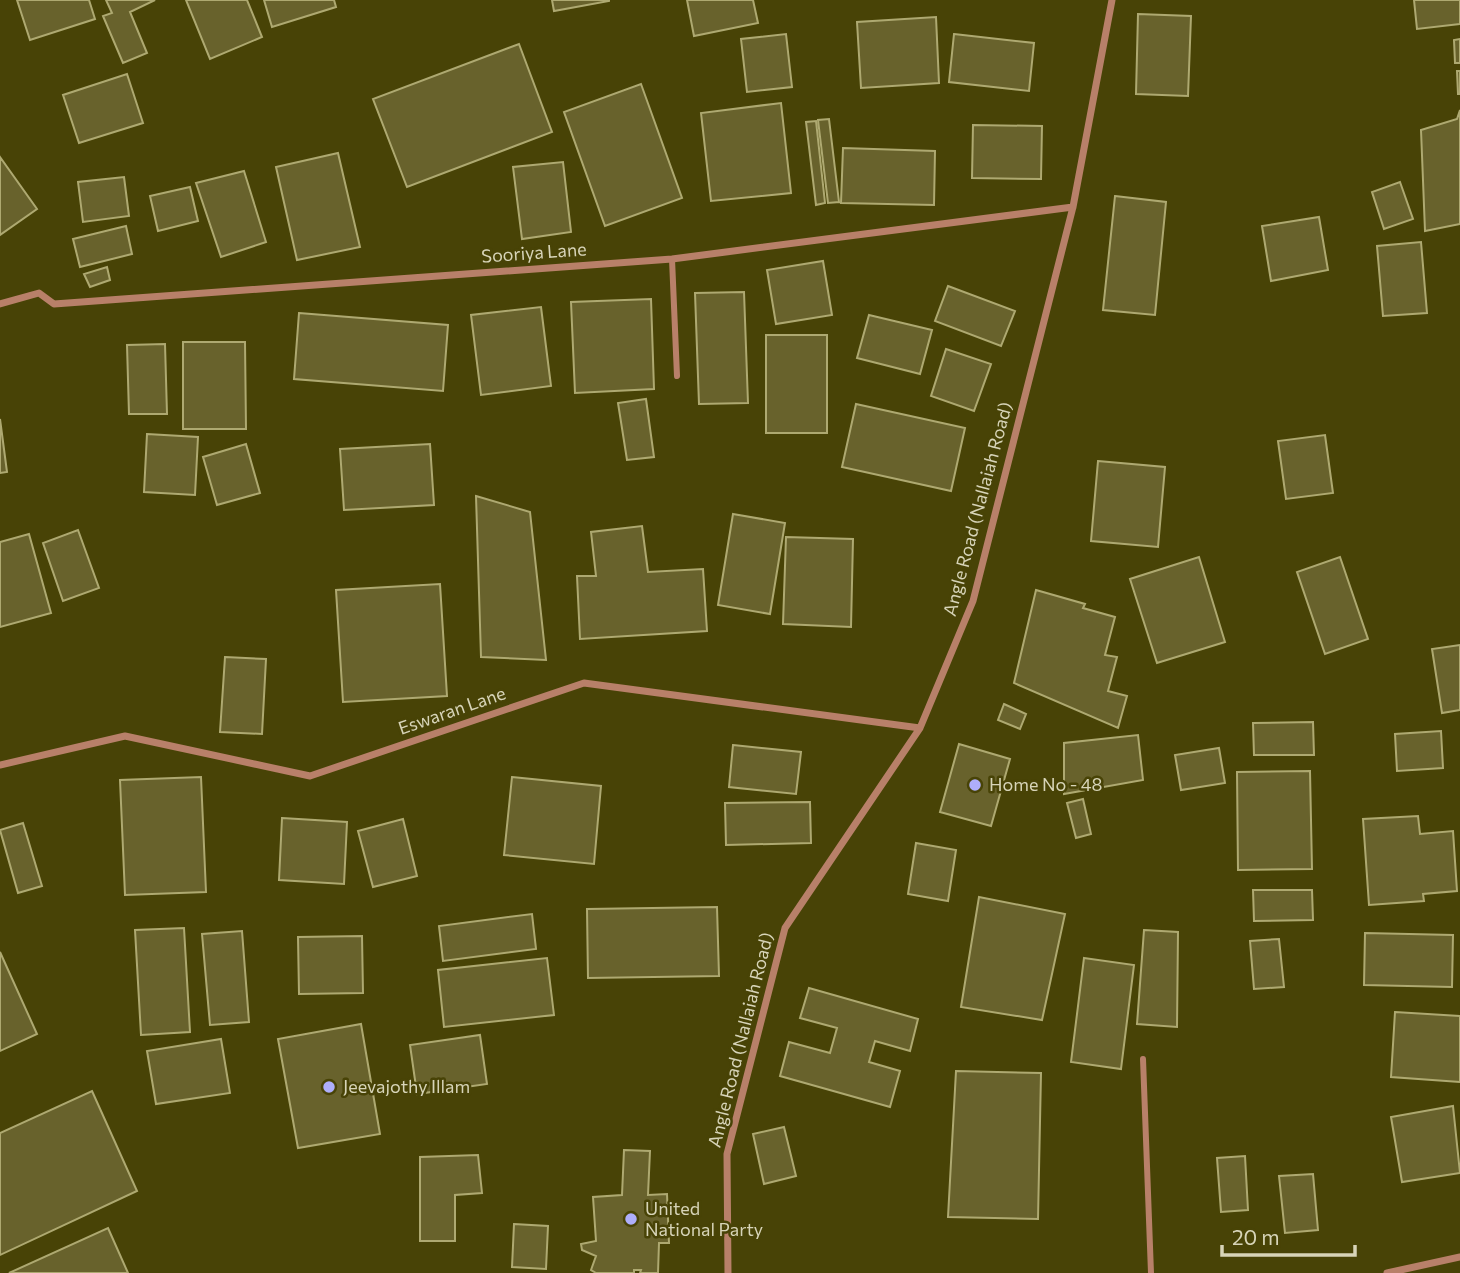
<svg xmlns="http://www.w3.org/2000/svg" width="1460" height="1273" viewBox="0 0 1460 1273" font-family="Commissioner,sans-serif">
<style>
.building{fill:#68622c;stroke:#aea971;stroke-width:2}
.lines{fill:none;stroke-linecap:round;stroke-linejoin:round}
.pedestrian{stroke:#b88069;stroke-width:6}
.minor{stroke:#b88069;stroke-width:7}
.poi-dot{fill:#aeaefa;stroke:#484306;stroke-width:2.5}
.labels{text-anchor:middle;stroke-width:5;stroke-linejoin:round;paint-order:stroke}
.street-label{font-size:18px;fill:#d7d4b8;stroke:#484306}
.poi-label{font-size:18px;fill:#d7d4b8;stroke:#484306;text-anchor:start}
</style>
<rect width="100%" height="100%" fill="#484306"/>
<path class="building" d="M17 0H89L95 19 30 40Z
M106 0H155L130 12 147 53 123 63 103 16 112 13Z
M186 0H247L262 37 210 59Z
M264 0H334L336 7 272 27Z
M552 0H609V1L554 11Z
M687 0H753L758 23 694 36Z
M1414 0H1460V24L1417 29Z
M1138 14 1191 16 1188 96 1136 94Z
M936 17 939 83 861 88 857 22Z
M786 34 792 87 747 92 741 39Z
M954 34 1034 43 1029 91 949 82Z
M1460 39V63H1455L1454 40Z
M519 44 552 132 407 187 373 99Z
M1457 71H1460V94H1458Z
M127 74 143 123 79 143 63 95Z
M641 84 682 198 605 226 564 112Z
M781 103 791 193 711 201 701 113Z
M1460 110V224L1425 231 1421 130 1457 119Z
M829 119 839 202 828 203 818 120Z
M816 121 825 203 816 205 806 122Z
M973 125 1042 126 1041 179 972 178Z
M843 148 935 151 934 205 841 203Z
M338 153 360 247 297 260 276 167Z
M0 157 37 209 0 235Z
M563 162 571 232 522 239 513 167Z
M244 171 266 242 221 257 196 183Z
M124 177 129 216 83 222 78 182Z
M1400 182 1413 219 1384 229 1372 192Z
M190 187 198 221 158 231 150 196Z
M1115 196 1166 202 1155 315 1103 310Z
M1319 217 1328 270 1271 281 1262 226Z
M126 226 132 254 80 267 73 239Z
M1421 242 1427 313 1383 316 1377 246Z
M823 261 832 315 776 324 767 270Z
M107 267 110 280 90 287 84 274Z
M948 286 1015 311 1001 346 935 321Z
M744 292 748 403 699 404 695 293Z
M651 299 654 389 575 393 571 302Z
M541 307 551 386 481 395 471 315Z
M299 313 448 325 443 391 294 379Z
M869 315 932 330 920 374 857 358Z
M766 335H827V433H766Z
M183 342H245L246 429H183Z
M165 344 167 414H129L127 345Z
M946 349 991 364 974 411 931 396Z
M646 399 654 457 627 460 618 403Z
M856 404 965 428 951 491 842 467Z
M0 419 7 472 0 473Z
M147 434 198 437 195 495 144 492Z
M1325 435 1333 493 1286 499 1278 441Z
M246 444 260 493 217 505 203 457Z
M430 444 434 505 344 510 340 449Z
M1098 461 1165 467 1158 547 1091 541Z
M476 496 530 512 546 660 481 657Z
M733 514 785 523 770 614 718 605Z
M642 526 648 572 703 569 707 631 580 639 577 576H596L591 532Z
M78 530 99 588 63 601 43 543Z
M29 534 51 613 0 627V542Z
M786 537 853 539 851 627 783 624Z
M1199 557 1225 642 1157 663 1130 579Z
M1340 557 1368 639 1325 654 1297 572Z
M440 584 447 696 343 702 336 590Z
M1036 590 1085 604 1083 608 1115 617 1105 655 1117 657 1108 691 1127 696 1118 728 1014 683Z
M1460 645V710L1442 713 1432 649Z
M225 657 266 659 262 734 220 732Z
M1004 704 1026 714 1020 729 998 720Z
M1313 722 1314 755H1254L1253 723Z
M1441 731 1443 768 1397 771 1395 734Z
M1138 735 1143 780 1064 794V743Z
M959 744 1010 759 991 826 940 812Z
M733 745 801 752 796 794 729 787Z
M1219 748 1225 783 1181 790 1175 755Z
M1310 771 1312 869 1238 870 1237 772Z
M201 777 206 892 125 895 120 780Z
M512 777 601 786 594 864 504 855Z
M1083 799 1091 834 1076 838 1067 803Z
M810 802 811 843 726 845 725 803Z
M1418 816 1420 834 1453 831 1457 891 1423 894 1424 901 1369 905 1363 819Z
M282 818 347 822 344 884 279 880Z
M403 819 417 876 373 887 358 831Z
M23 823 42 886 18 893 0 830Z
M916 843 956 850 948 901 908 894Z
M1253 890H1312L1313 920 1254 921Z
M979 897 1065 914 1042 1020 961 1007Z
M717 907 719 976 588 978 587 909Z
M532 914 536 949 443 961 439 926Z
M184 928 190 1032 141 1035 135 930Z
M1144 930 1178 932 1177 1027 1137 1024Z
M242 931 249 1022 210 1025 202 934Z
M1365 933 1453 935 1452 987 1364 985Z
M362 936 363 993 299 994 298 937Z
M1279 939 1284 987 1254 989 1250 941Z
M0 952 37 1034 0 1051Z
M547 958 554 1015 444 1027 438 970Z
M1084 958 1134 965 1121 1069 1071 1062Z
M809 988 918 1019 910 1051 875 1041 869 1062 900 1071 890 1107 780 1076 789 1042 830 1053 837 1028 800 1018Z
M1395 1012 1460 1016V1082L1391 1077Z
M361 1024 380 1134 298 1148 278 1039Z
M480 1035 487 1084 417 1094 410 1045Z
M221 1039 230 1093 156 1104 147 1051Z
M956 1071 1041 1073 1038 1219 948 1217Z
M92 1091 137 1191 0 1255V1133Z
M1453 1106 1460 1173 1402 1182 1391 1117Z
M784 1127 796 1176 764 1184 753 1134Z
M624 1150 650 1151 648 1195 667 1194 669 1243H659L658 1273H640L641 1270H634V1273H596L591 1270 596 1256 582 1250 581 1244 596 1241 593 1197 622 1195Z
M478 1155 482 1193 455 1195V1241H420V1157Z
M1245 1156 1248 1210 1221 1212 1217 1158Z
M1313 1174 1318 1230 1285 1233 1279 1176Z
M514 1224 548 1226 546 1269 512 1267Z
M108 1228 128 1273H9Z"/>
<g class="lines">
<path class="pedestrian" d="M672 259 677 376
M1143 1059 1151 1273"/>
<path class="minor" d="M0 304 39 293 54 304 672 259 1073 207
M0 765 125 736 310 776 584 683 920 728
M728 1273 727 1154 785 928 920 728 973 601 1073 207 1112 0
M1387 1273 1460 1257"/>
</g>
<g class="poi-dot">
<circle cx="975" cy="785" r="7"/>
<circle cx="329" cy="1087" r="7"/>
<circle cx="631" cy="1219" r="7"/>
</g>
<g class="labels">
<g class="street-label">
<text transform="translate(534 253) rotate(-4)" y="6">Sooriya Lane</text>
<text transform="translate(978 509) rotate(-75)" y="6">Angle Road (Nallaiah Road)</text>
<text transform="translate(452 711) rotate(-19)" y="6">Eswaran Lane</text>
<text transform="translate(741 1040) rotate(-76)" y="6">Angle Road (Nallaiah Road)</text>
</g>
<g class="poi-label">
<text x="989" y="791">Home No - 48</text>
<text x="343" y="1093">Jeevajothy Illam</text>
<text x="645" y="1215">United<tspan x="645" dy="21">National Party</tspan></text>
</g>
</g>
<path d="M1222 1245v10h133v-10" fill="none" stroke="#d7d4b8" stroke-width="3.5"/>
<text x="1232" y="1245" font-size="21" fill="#d7d4b8" stroke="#484306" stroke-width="5" paint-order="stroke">20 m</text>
</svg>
